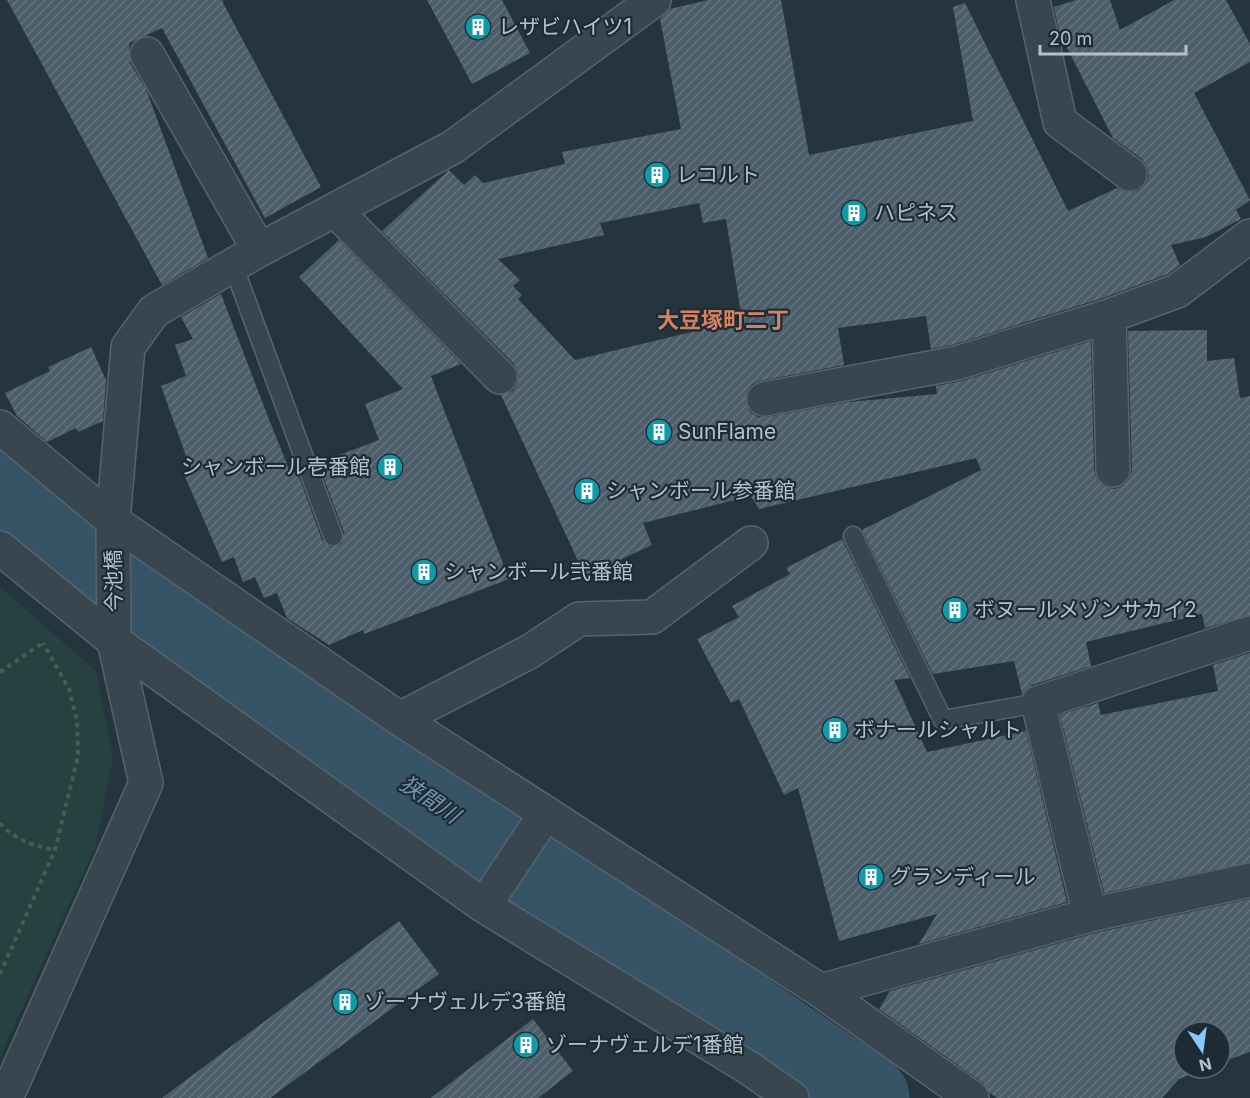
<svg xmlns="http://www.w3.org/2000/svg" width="1250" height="1098" viewBox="0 0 1250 1098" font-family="Inter,'Noto Sans JP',sans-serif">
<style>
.green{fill:#26413f}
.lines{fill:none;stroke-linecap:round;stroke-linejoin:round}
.river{stroke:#375467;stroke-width:87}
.building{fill:url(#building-hatch);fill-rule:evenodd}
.service-casing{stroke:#56646d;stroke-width:21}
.minor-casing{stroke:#56646d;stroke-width:36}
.path{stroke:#445d5b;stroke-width:4;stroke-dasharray:4.5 4.5;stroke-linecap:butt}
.service{stroke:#384650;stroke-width:18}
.minor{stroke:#384650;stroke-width:33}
.labels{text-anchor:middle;stroke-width:4.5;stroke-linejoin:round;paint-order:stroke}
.poi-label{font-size:21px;fill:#b4c1ca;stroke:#1d2b35;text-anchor:start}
.street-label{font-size:21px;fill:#b4c1ca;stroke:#1d2b35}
.neighbourhood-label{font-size:22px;font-weight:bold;fill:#d98061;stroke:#1d2b35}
.water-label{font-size:22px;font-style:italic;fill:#7396ae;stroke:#1d2b35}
</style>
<defs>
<pattern id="building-hatch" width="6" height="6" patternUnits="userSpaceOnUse" patternTransform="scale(1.5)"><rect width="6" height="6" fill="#4d5e6b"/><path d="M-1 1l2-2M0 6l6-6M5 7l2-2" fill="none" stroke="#64737f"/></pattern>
</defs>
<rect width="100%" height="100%" fill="#243540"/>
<path class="green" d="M0 587 96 671 113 757 96 845 0 1057Z"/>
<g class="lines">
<path class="river" d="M0 492 160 615 866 1098"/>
</g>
<path class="building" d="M7 0H224L222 1 321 187 265 218 162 28 129 43 130 63 146 89 208 258 162 285Z
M427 0H502L530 53 472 84Z
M708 0H781L809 155 973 121 953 7 965 3 1068 211 1117 188 1127 192 1138 191 1145 185 1149 176 1147 167 1142 159 1113 138 1059 32 1054 7 1076 0H1110L1120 30 1174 0H1226L1250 44V62L1194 93 1250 200 1236 210 1241 219 1206 237 1171 245 1180 265 1168 274 1103 298 952 345 931 349 926 316 838 328 844 365 760 381 752 384 747 392 746 402 750 412 758 417H767L849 402 937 394 936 386 962 381 1091 341 1094 470 1097 479 1104 486 1114 489 1123 486 1129 479 1132 470 1128 331 1207 330V361L1234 358 1240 398 1250 396V615L1205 628 1202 614 1086 642 1091 666 1032 685 1022 694 1014 661 933 674 862 530 981 470 976 458 759 509 751 496 643 523 652 545 585 576 501 395 513 391 518 382V373L514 364 382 231 449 170 464 185 475 175 483 183 565 164 562 152 681 129 660 19 670 9ZM699 203 703 223 726 219 742 320 575 360 518 299 522 295 513 286 520 280 498 259 604 235 600 223Z
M339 240 461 364 431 376 509 579 364 634 363 630 329 645 287 618 277 593 264 598 255 577 243 582 234 557 222 562 183 472 191 470 161 386 186 376 175 345 193 339 181 317 221 294 268 417 291 474 297 471 322 540 331 547 341 544 344 532 318 463 379 440 365 404 403 389 299 277Z
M91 347 106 380 103 421 78 432 76 428 47 442 17 416 5 393 50 371 48 367Z
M842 539 910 678 894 680 927 752 1026 731 1067 902 919 944 937 914 839 941 798 788 784 795 739 699 731 703 697 639 739 617 732 606 790 574 786 568Z
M1250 653V862L1104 893 1060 715 1098 703 1101 715 1218 691 1213 665Z
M1250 899V1052L1220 1063V1032H1184V1068H1207L1179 1079 1162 1098H997L990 1093 983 1083 879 1009 890 991 1095 933Z
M399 921 439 974 270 1098H162Z
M533 1019 573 1071 538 1098H431Z"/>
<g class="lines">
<g class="service-casing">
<path id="service" d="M233 265 333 536
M853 536 943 720 1038 703"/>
</g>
<g class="minor-casing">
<path id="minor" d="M1033 0 1060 122 1130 174
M147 54 259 250
M335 210 500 377
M1109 316 1113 470
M764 399 957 363 1109 316 1177 291 1250 236
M0 427 113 521 400 719 821 991 972 1098
M0 548 114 641 484 906 749 1068 792 1098
M400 719 529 652 579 619 652 617 751 543
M484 906 546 813
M1090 915 1038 703 1250 633
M821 991 1090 915 1250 880
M6 1098 146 783 114 641 113 521 128 347 154 311 259 250 453 147 654 0"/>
</g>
<path class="path" d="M0 672 44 642
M0 823C15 840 33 846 55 850
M0 974 55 850 78 756 77 721 69 689 43 643"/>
<use href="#service" class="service"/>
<use href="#minor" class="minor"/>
</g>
<defs>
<g id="building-disc" transform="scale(1.35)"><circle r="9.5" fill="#0f9aa8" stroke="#1d2b35"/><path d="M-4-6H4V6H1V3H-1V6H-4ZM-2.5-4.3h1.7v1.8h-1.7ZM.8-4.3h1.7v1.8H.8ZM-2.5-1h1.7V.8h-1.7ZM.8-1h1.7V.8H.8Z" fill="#fff"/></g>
</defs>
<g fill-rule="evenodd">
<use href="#building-disc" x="478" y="27"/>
<use href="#building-disc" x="657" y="175"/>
<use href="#building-disc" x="854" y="213"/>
<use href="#building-disc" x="659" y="432"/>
<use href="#building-disc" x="390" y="467"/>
<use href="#building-disc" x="587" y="491"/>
<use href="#building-disc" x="424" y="572"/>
<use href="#building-disc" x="955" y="610"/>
<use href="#building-disc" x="835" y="730"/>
<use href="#building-disc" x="871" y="877"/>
<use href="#building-disc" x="345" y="1002"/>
<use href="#building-disc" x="526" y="1045"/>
</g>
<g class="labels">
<g class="poi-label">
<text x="498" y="34">レザビハイツ1</text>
<text x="676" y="182">レコルト</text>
<text x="874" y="220">ハピネス</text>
<text x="678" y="439">SunFlame</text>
<text x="370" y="474" text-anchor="end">シャンボール壱番館</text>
<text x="606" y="498">シャンボール参番館</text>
<text x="444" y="579">シャンボール弐番館</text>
<text x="974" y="617">ボヌールメゾンサカイ2</text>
<text x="854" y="737">ボナールシャルト</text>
<text x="890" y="884">グランディール</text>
<text x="364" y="1009">ゾーナヴェルデ3番館</text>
<text x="546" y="1052">ゾーナヴェルデ1番館</text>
</g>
<g class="street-label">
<text transform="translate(114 581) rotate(-91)" y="7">今池橋</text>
</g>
<g class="neighbourhood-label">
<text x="723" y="328">大豆塚町二丁</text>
</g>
<g class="water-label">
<text transform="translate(430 799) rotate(34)" y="8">狭間川</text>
</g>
</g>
<g transform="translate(1202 1050) rotate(167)"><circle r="28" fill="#1d2b35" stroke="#596771" stroke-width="1.5"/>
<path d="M0-4.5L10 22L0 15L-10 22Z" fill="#88c8fb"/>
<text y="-9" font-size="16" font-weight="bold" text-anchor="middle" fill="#b4c1ca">N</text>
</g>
<path d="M1040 45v9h146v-9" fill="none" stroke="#b4c1ca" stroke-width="3"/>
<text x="1049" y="45" font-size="18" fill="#b4c1ca" stroke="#1d2b35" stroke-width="4.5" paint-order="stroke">20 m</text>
</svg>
